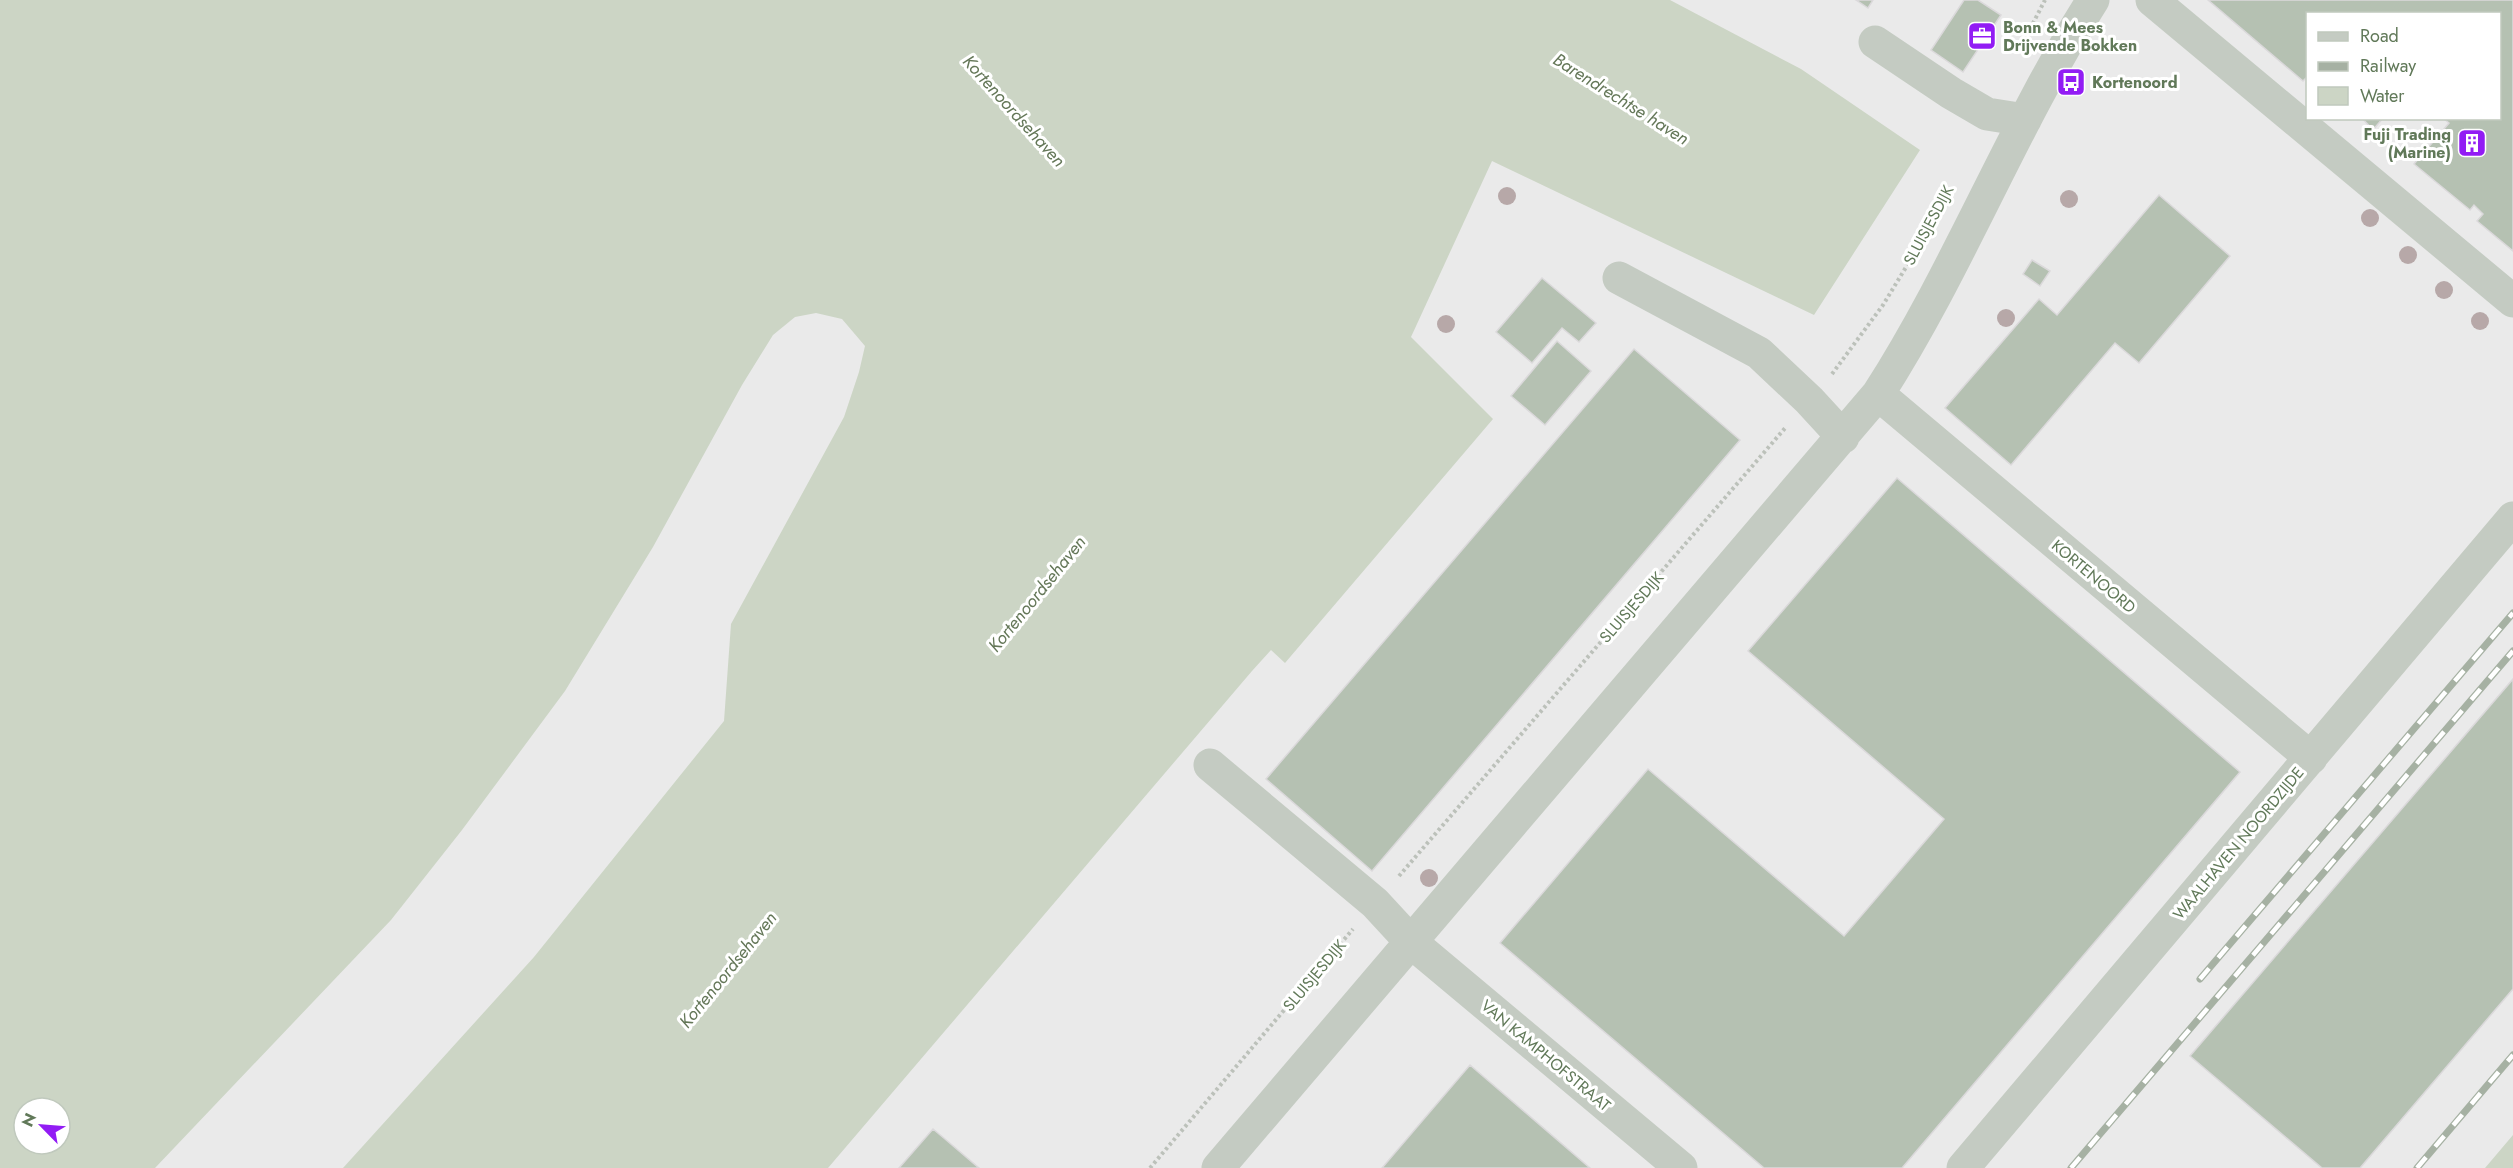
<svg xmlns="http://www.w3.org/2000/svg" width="2513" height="1168" viewBox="0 0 2513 1168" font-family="Jost,sans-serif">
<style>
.built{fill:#eaeaea;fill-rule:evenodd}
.water{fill:#ccd5c5;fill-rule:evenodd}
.building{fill:#b5c1b2;stroke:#dbd9db;stroke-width:1.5}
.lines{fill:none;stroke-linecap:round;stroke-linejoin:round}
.path{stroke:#bcc1ba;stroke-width:4;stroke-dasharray:3 3;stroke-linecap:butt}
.minor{stroke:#c4cbc2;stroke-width:33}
.rail-casing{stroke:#a6b1a3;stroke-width:7}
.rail{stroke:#fff;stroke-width:4.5;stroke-dasharray:14;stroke-linecap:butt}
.tree{fill:#b7a8a8}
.labels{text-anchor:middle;stroke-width:6;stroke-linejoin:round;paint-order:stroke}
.poi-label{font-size:16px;font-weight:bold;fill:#617959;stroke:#fff;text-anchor:start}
.street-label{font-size:16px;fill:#617959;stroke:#fff}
.water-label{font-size:18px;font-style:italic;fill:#647758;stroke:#fff}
</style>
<rect width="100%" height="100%" fill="#faf7f9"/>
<path class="built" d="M1065 0H2513V1168H151L762 287ZM2308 14H2500V118H2308Z"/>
<path class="water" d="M0 0H1670L1801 69 1920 150 1814 315 1492 161 1411 337 1493 419 1285 663 1271 650 1252 671 828 1168H343L534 957 724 721 731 624 844 417 859 372 865 346 842 319 816 313 795 317 773 335 742 385 653 547 565 691 462 830 391 920 155 1168H0ZM24 1108H60V1144H24Z
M2513 1135V1168H2485Z"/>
<path class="building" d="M1856 0H1873L1868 8Z
M1964 0H1978L2001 15 1963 72 1931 50Z
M2208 0H2513V251L2477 221 2483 214 2474 205 2470 210 2414 164 2449 123 2443 118H2500V14H2308V76L2303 81Z
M2362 118H2383L2373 130Z
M2159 195 2230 256 2139 363 2115 343 2011 465 1945 408 2039 299 2057 315Z
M2032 260 2050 271 2040 286 2023 274Z
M1542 278 1596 323 1579 342 1562 328 1532 363 1496 332Z
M1557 341 1591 371 1545 425 1511 396Z
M1634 349 1740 440 1372 871 1266 779Z
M1897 478 2240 772 1902 1168H1764L1500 943 1648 769 1844 936 1944 819 1748 651Z
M2513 679V989L2360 1168H2322L2190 1056Z
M1470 1065 1590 1168H1382Z
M933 1129 945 1139 979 1168H899Z"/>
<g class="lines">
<path class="path" d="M2030 29 2045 0
M1832 374 1883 305 1911 259
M1399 876 1786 427
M1150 1168 1353 929"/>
<path class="minor" d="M2152 0 2513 301
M1875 42 1951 93 1987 114 2025 120
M1619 278 1759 353 1809 400 1843 437
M1878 394 2311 758
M1210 765 1375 903 1411 942 1681 1168
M1218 1168 1878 394C1959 268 2012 127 2093 0
M1963 1168 2513 518"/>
<g class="rail-casing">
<path id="rail" d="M2200 979 2513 613
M2071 1168 2513 651
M2417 1168 2513 1055"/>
</g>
<use href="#rail" class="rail"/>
</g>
<g class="tree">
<circle cx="1507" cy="196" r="9"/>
<circle cx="2069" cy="199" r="9"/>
<circle cx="2370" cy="218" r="9"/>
<circle cx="2408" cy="255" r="9"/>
<circle cx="2444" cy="290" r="9"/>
<circle cx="2006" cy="318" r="9"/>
<circle cx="2480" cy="321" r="9"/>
<circle cx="1446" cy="324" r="9"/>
<circle cx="1429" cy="878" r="9"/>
</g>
<defs>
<g id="office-square" transform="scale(1.5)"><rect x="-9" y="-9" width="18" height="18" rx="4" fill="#921cf4" stroke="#fff"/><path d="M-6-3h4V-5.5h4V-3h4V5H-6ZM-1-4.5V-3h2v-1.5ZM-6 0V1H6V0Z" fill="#fff"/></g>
<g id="bus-square" transform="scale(1.5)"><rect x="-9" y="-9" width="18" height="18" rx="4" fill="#921cf4" stroke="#fff"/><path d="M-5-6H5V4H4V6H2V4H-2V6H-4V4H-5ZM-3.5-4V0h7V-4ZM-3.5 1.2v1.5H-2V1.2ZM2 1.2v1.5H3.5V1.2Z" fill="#fff"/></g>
<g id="building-square" transform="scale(1.5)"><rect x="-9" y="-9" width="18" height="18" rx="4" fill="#921cf4" stroke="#fff"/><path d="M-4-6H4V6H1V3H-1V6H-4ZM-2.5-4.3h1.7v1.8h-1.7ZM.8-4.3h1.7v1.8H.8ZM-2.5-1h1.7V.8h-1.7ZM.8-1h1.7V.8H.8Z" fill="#fff"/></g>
</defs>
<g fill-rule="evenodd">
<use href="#office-square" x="1982" y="36"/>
<use href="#bus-square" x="2071" y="82"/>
<use href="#building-square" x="2472" y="143"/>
</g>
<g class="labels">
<g class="poi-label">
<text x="2003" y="33">Bonn &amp; Mees<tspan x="2003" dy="18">Drijvende Bokken</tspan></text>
<text x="2092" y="88">Kortenoord</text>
<text x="2451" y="140" text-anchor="end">Fuji Trading<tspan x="2451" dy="18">(Marine)</tspan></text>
</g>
<g class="street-label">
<text transform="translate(1928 225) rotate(-62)" y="6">SLUISJESDIJK</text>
<text transform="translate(2094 576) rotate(40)" y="6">KORTENOORD</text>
<text transform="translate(1631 607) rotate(-49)" y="6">SLUISJESDIJK</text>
<text transform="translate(2238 843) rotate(-50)" y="6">WAALHAVEN NOORDZIJDE</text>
<text transform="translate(1314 975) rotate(-50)" y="6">SLUISJESDIJK</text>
<text transform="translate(1546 1055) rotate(40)" y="6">VAN KAMPHOFSTRAAT</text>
</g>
<g class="water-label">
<text transform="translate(1621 99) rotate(32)" y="6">Barendrechtse haven</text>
<text transform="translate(1014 111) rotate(48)" y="6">Kortenoordsehaven</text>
<text transform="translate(1037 594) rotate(-51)" y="6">Kortenoordsehaven</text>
<text transform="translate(728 970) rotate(-51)" y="6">Kortenoordsehaven</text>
</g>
</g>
<rect x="2306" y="12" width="195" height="108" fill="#ffffff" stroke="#c0c9bd" stroke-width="1.5"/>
<rect x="2318" y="32" width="30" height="9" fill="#c4cbc2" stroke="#c0c9bd" stroke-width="1.5"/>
<text x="2360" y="42" font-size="18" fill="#617959">Road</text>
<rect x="2318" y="62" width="30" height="9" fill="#a6b1a3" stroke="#c0c9bd" stroke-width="1.5"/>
<text x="2360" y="72" font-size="18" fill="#617959">Railway</text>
<rect x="2318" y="87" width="30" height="18" fill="#ccd5c5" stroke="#c0c9bd" stroke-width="1.5"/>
<text x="2360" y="102" font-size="18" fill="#617959">Water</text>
<g transform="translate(42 1126) rotate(295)"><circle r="28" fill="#ffffff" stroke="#c0c9bd" stroke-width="1.5"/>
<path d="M0-4.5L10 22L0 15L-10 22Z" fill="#921cf4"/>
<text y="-9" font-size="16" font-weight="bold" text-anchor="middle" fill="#617959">N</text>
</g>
</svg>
